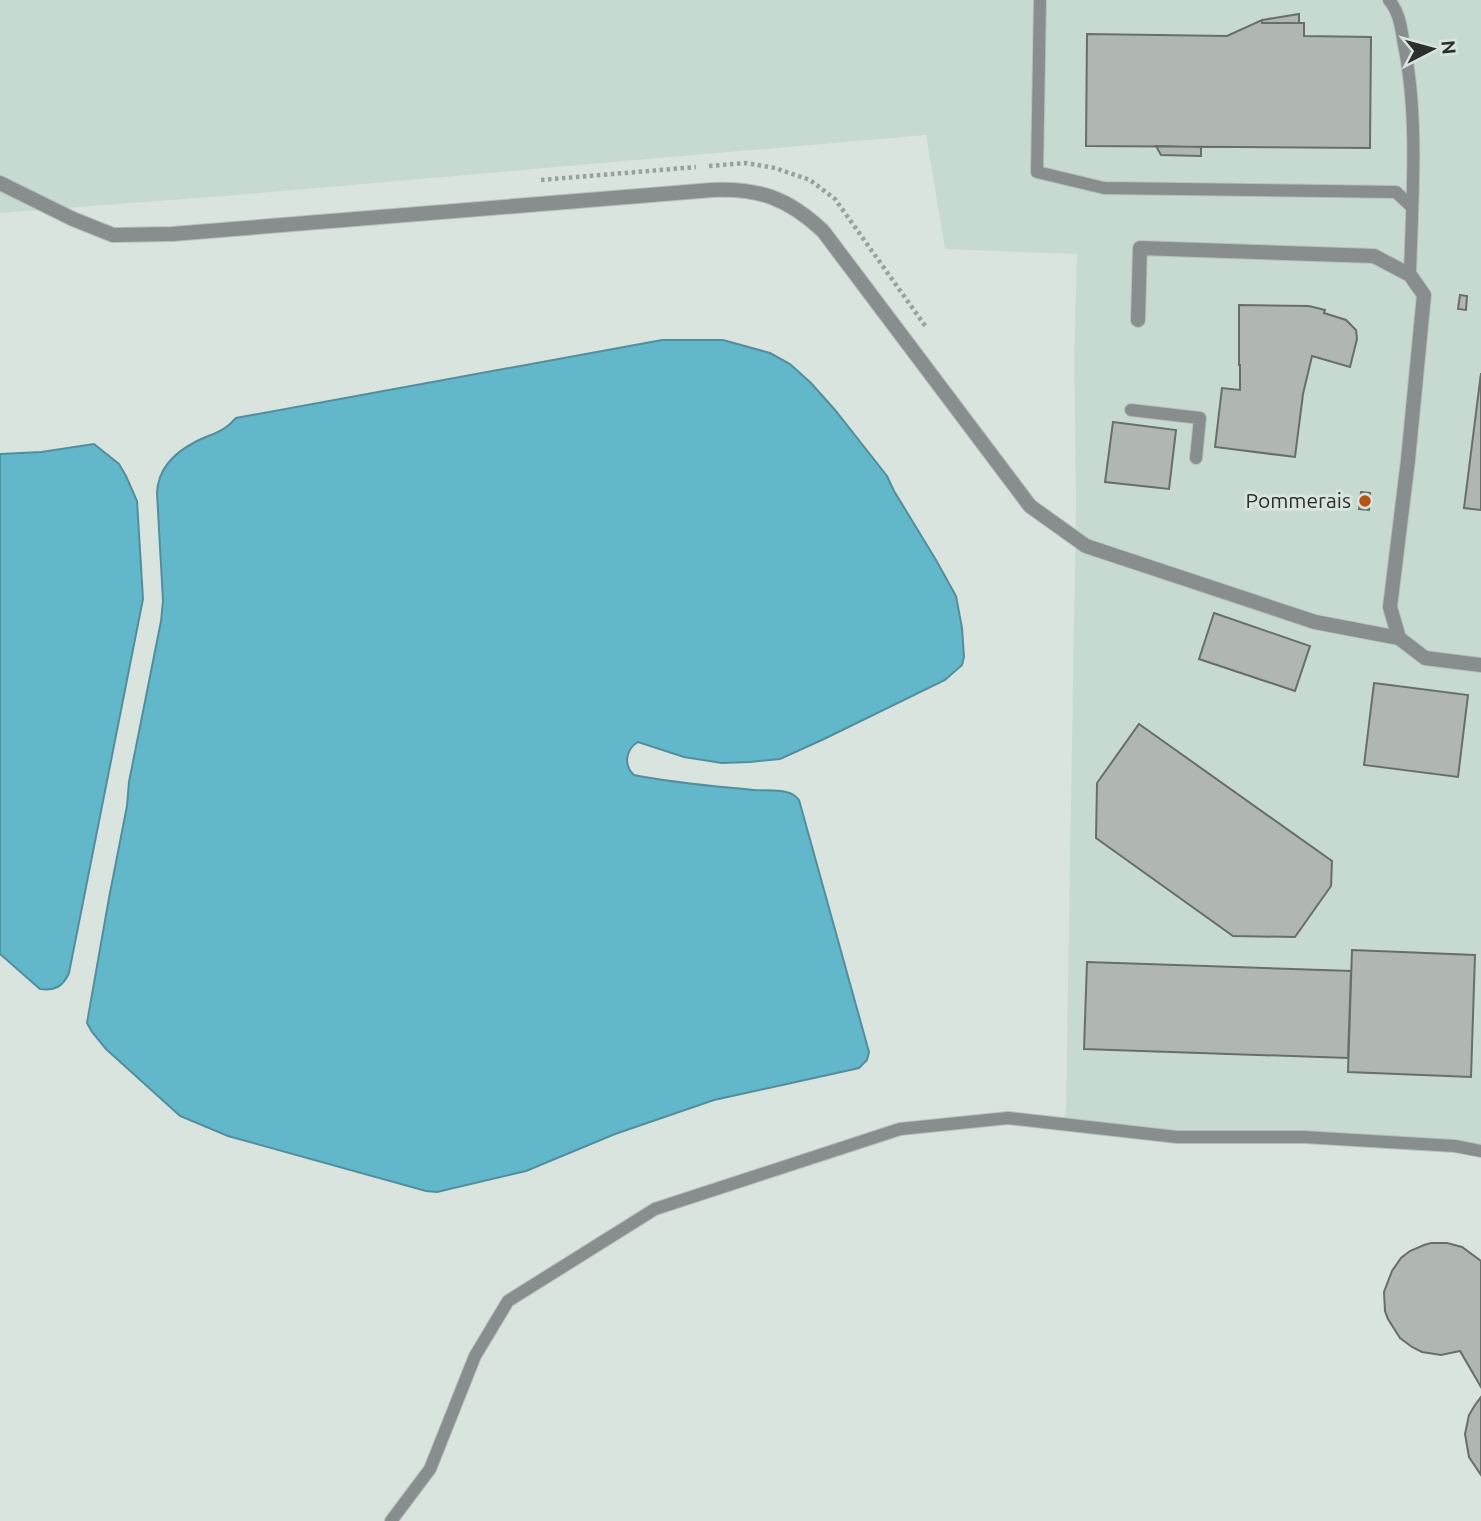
<svg xmlns="http://www.w3.org/2000/svg" width="1481" height="1521" viewBox="0 0 1481 1521" font-family="Ubuntu,sans-serif">
<style>
.built{fill:#c7dad2}
.water{fill:#63b7cb;stroke:#528e9c;stroke-width:2}
.building{fill:#b0b7b0;stroke:#686e68;stroke-width:2}
.lines{fill:none;stroke-linecap:round;stroke-linejoin:round}
.lane-casing{stroke:#b6c0bb;stroke-width:14}
.street-casing{stroke:#b6c0bb;stroke-width:16}
.path{stroke:#99a19d;stroke-width:4.5;stroke-dasharray:3.5 3.5;stroke-linecap:butt}
.lane{stroke:#888d8d;stroke-width:12}
.street{stroke:#888d8d;stroke-width:14}
.poi-dot{fill:#b65512;stroke:#d9e4df;stroke-width:2.5}
.labels{text-anchor:middle;stroke-width:6;stroke-linejoin:round;paint-order:stroke}
.poi-label{font-size:21px;fill:#2b2f2d;stroke:#d9e4df;text-anchor:end}
</style>
<rect width="100%" height="100%" fill="#d9e4df"/>
<path class="built" d="M0 0H1481V1151L1177 1137 1063 1124 1066 1108 1076 500 1074 358 1077 254 945 249 926 135 224 196 0 213Z"/>
<path class="water" d="M662 340H723L770 353 790 364 811 383 835 410 887 476 894 491 936 560 956 596 962 628 964 657 962 665 945 680 824 739 780 759 750 762 722 763 684 757 638 742C626 749 623 765 634 775 673 783 713 786 753 790 764 791 775 789 786 792 792 793 795 795 799 800L869 1052 867 1060 859 1068 714 1100 615 1134 526 1171 437 1192 426 1191 228 1136 180 1116 106 1049 92 1032 87 1023 109 898 127 806 129 782 161 621 163 601 157 493C158 468 175 452 197 441 213 433 223 433 236 418Z
M94 444 119 464 126 476 137 501 143 599 69 973C63 987 54 991 40 989L0 954V454L41 452Z"/>
<path class="building" d="M1299 14V23H1262V20Z
M1262 20V23H1304V36L1371 37 1370 148 1086 146 1087 34 1227 36Z
M1156 146 1201 147V156L1161 155Z
M1460 295 1467 296 1466 310 1458 309Z
M1239 305 1309 306 1325 310 1324 313 1346 320 1356 330 1357 339 1350 367 1312 356 1303 394 1295 457 1215 447 1222 388 1240 390V365H1239Z
M1481 373V510L1464 508Z
M1113 422 1176 430 1169 489 1105 482Z
M1361 492 1370 493 1369 510 1359 509Z
M1214 613 1310 646 1295 691 1199 659Z
M1374 683 1468 695 1458 777 1364 765Z
M1139 724 1332 861 1331 886 1295 937 1233 936 1096 838 1097 783Z
M1352 950 1475 955 1471 1077 1348 1072Z
M1087 962 1351 971 1348 1058 1084 1049Z
M1431 1243H1447L1462 1247 1481 1261V1387L1460 1351 1441 1355 1422 1352 1412 1347 1400 1338 1388 1319 1385 1311 1384 1292 1392 1271 1401 1258 1410 1251 1424 1245Z
M1481 1397V1475L1469 1457 1465 1434 1469 1415 1475 1405Z"/>
<g class="lines">
<g class="lane-casing">
<path id="lane" d="M1040 0 1037 172 1104 188 1396 192 1412 207
M1389 0C1400 13 1401 28 1404 45 1419 118 1412 200 1410 275
M1131 410 1200 418 1196 458
M391 1521 430 1469 475 1356 508 1301 655 1209 900 1129 1008 1118 1177 1137H1304L1455 1146 1481 1151"/>
</g>
<g class="street-casing">
<path id="street" d="M0 183 73 219 113 235 172 234 712 190C759 188 788 198 823 231L1030 506 1086 546 1315 622 1399 638
M1138 320 1140 248 1374 256 1410 275 1424 295 1408 460 1390 607 1399 638 1425 658 1481 665"/>
</g>
<path class="path" d="M709 166 746 163 775 168 810 180 835 199 926 327
M541 180 696 167"/>
<use href="#lane" class="lane"/>
<use href="#street" class="street"/>
</g>
<circle class="poi-dot" cx="1365" cy="501" r="7"/>
<g class="labels">
<g class="poi-label">
<text x="1351" y="508">Pommerais</text>
</g>
</g>
<g transform="translate(1432 49) rotate(84)" stroke="#d9e4df" stroke-width="5" paint-order="stroke">
<path d="M0-5L12 26L0 18L-12 26Z" fill="#2b2f2d"/>
<text y="-10" font-size="19" font-weight="bold" text-anchor="middle" fill="#2b2f2d">N</text>
</g>
</svg>
